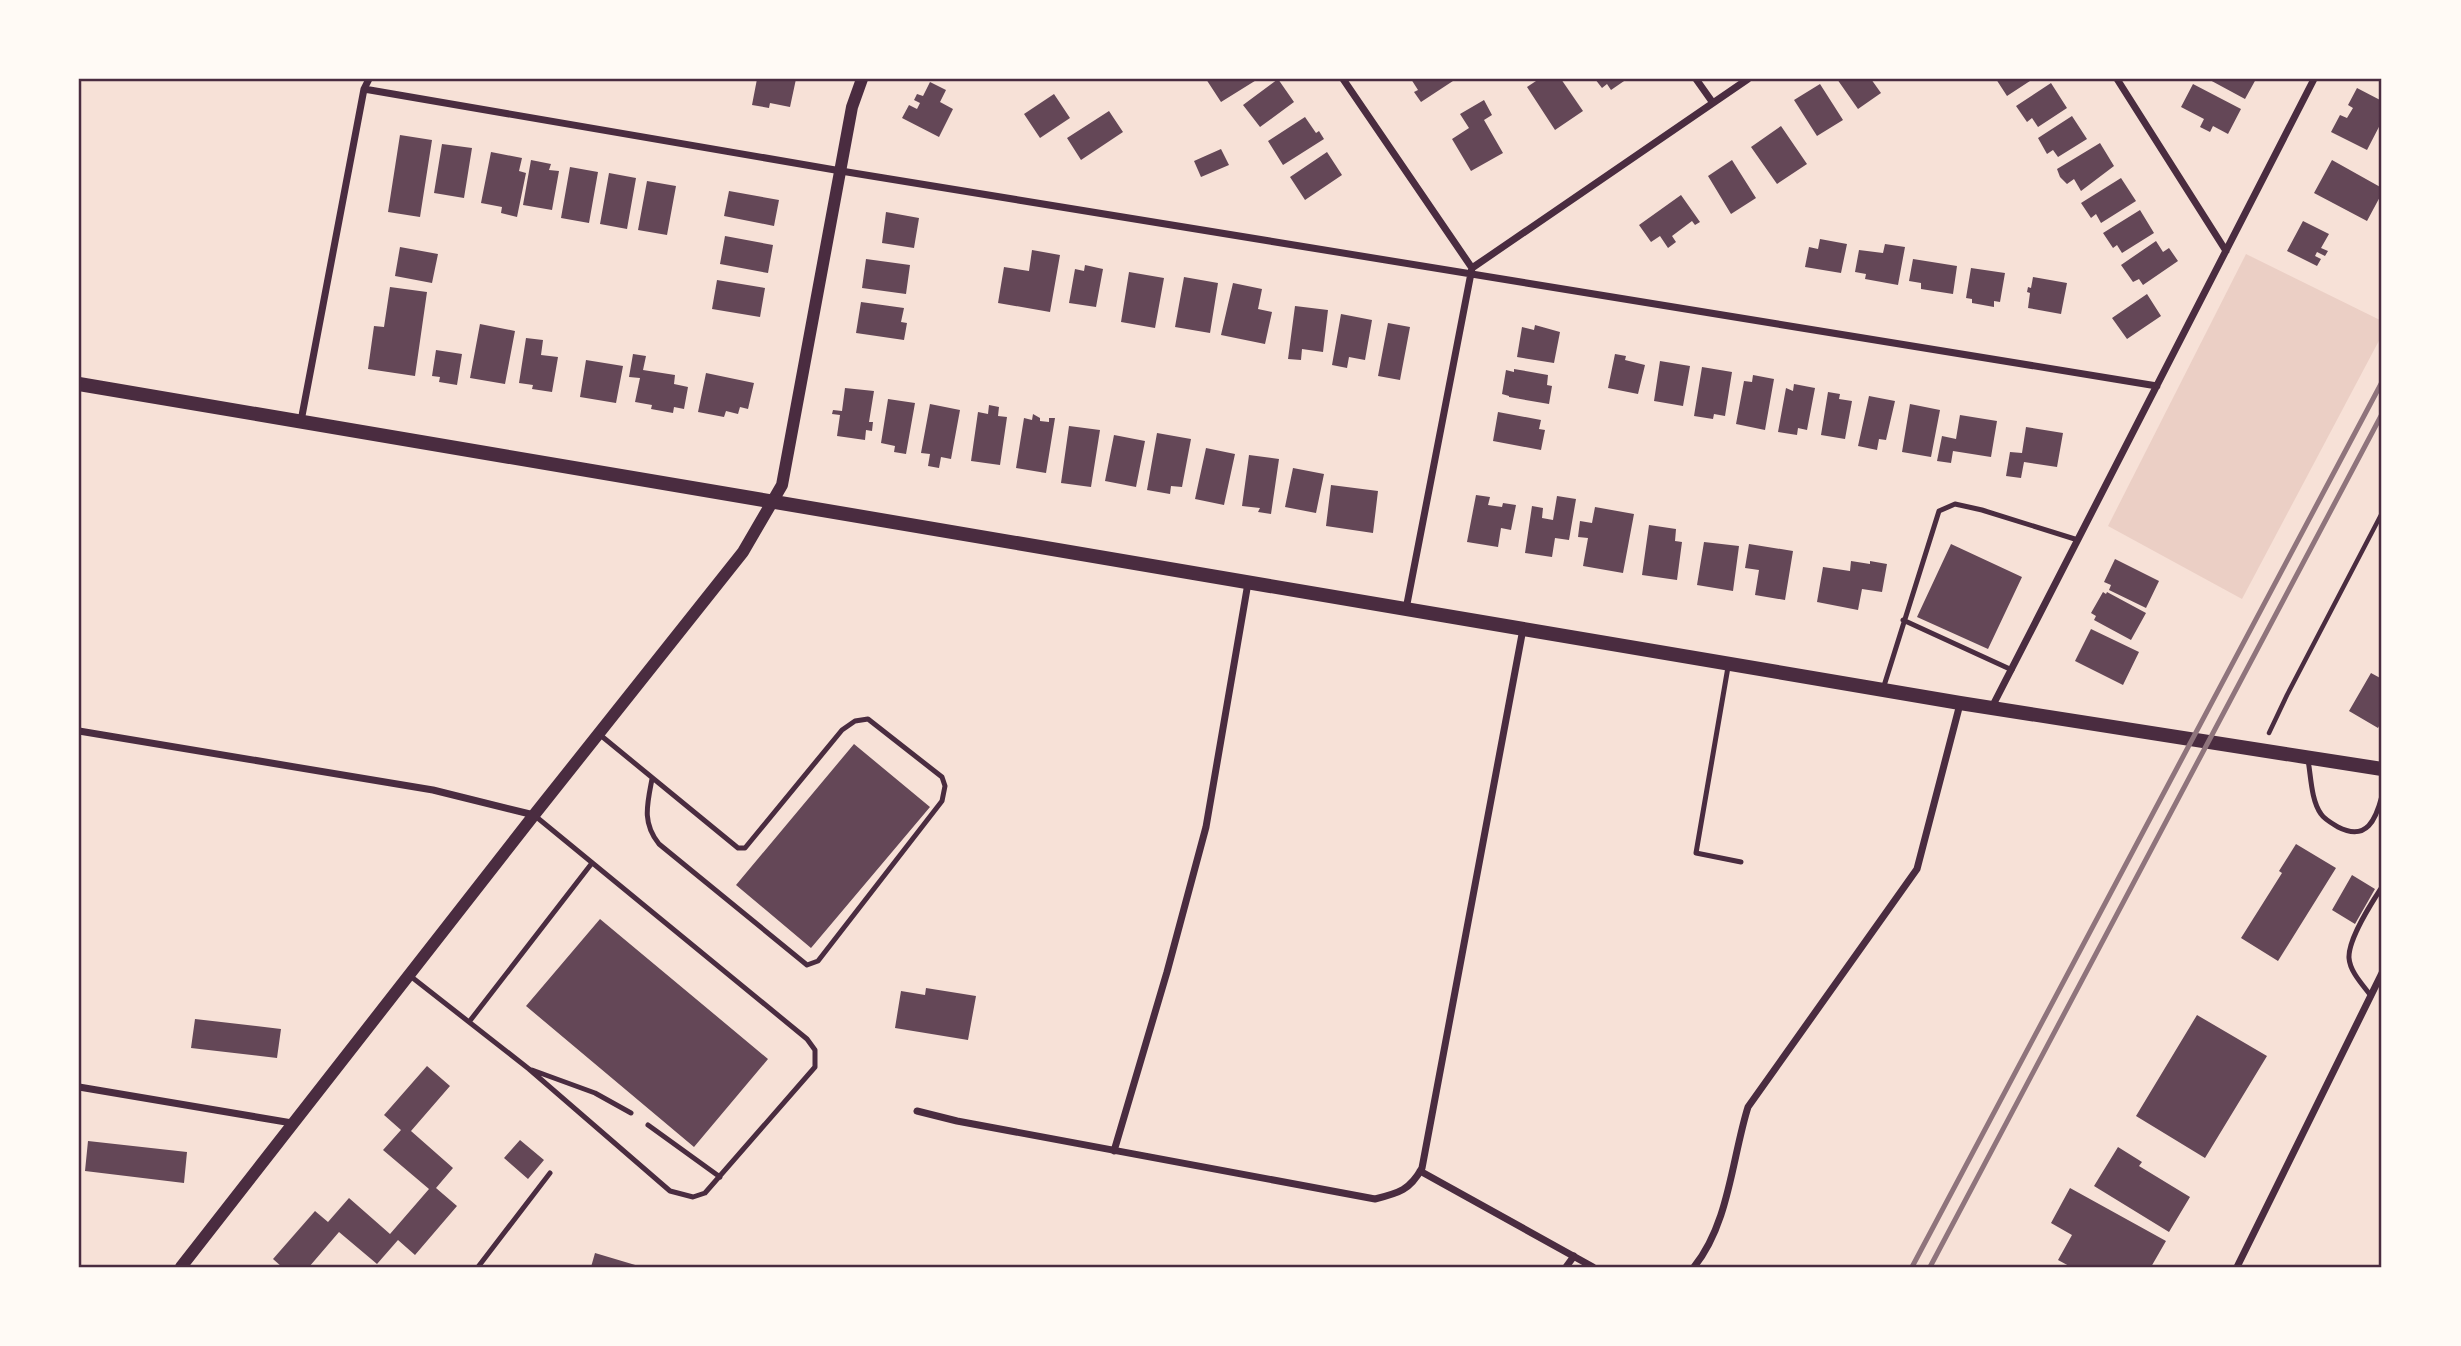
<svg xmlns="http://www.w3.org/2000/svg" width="2461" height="1346" viewBox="0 0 2461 1346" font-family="Arial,sans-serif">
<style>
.green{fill:#ebcfc5}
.building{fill:#644757}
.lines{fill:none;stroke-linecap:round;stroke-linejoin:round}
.path{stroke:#4a2c40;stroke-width:4.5}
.service{stroke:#4a2c40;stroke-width:5}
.minor{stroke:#4a2c40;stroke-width:7}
.tertiary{stroke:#4a2c40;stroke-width:12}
.secondary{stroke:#4a2c40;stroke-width:14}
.rail{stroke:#8f747c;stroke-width:5}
.neatline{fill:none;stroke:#4a2c40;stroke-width:2.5}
</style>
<rect width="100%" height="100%" fill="#f7e1d7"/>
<path class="green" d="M2246 254 2382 321V335L2242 599 2108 526Z"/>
<path class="building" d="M757 79H796L790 107 770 103 769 108 752 105Z
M1206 79H1258L1221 102Z
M1278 79 1294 102 1260 127 1243 105Z
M1411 79H1456L1421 102 1414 92 1418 90Z
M1539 79H1561L1583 111 1555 130 1527 87Z
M1595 79H1627L1611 90 1607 84 1602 88Z
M1837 79H1871L1881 93 1858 109Z
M1996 79H2033L2007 96Z
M2208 79H2256L2245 99Z
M930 82 946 90 940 102 953 109 939 137 902 118 909 105 917 109 920 103 914 100 917 94 923 96Z
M2051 83 2067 108 2038 127 2032 118 2027 122 2016 106Z
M1820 84 1843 120 1817 136 1794 100Z
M2193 84 2241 109 2228 134 2213 126 2210 132 2200 127 2204 119 2181 107Z
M2357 88 2382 101V121L2367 150 2331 132 2340 115 2347 118 2353 108 2348 105Z
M1054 94 1070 118 1040 138 1024 114Z
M1484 100 1492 115 1484 120 1503 153 1471 171 1452 139 1469 128 1460 114Z
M1109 111 1123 132 1081 160 1067 138Z
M2072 116 2087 139 2058 157 2053 150 2047 154 2038 138Z
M1305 117 1316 133 1319 131 1324 139 1283 165 1268 141Z
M1781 126 1807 164 1777 184 1751 147Z
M400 135 432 140 420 217 388 212Z
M2100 143 2114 166 2081 191 2074 179 2067 184 2060 177 2057 169Z
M442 144 472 148 464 198 434 193Z
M1221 149 1229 165 1201 177 1194 161Z
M491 152 522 158 519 171 526 173 517 217 501 213 502 207 481 203Z
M1327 152 1342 175 1305 200 1290 177Z
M531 160 551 164 549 170 559 171 552 210 523 205Z
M1732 160 1756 198 1731 214 1708 176Z
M2332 160 2382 188V193L2367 221 2314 193Z
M570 167 598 172 589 223 561 218Z
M609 173 636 178 627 229 600 224Z
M2121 178 2136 201 2101 223 2096 214 2091 218 2081 203Z
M647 181 676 186 667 235 638 230Z
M729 191 779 200 774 226 724 216Z
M1681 195 1700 222 1695 225 1692 221 1672 236 1676 242 1668 248 1660 236 1651 242 1639 225Z
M2140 210 2154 233 2122 253 2117 245 2113 248 2103 233Z
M886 212 919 218 914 248 882 243Z
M2303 221 2329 234 2321 248 2328 251 2325 256 2317 252 2315 256 2321 259 2317 266 2287 251Z
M725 236 773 245 768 273 720 264Z
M1820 239 1847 244 1841 273 1805 267 1809 247 1818 249Z
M2156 241 2163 252 2169 248 2178 261 2143 285 2139 279 2133 282 2121 265Z
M1885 244 1905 247 1898 285 1865 279 1866 274 1855 272 1859 250 1883 253Z
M400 247 438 254 432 283 395 276Z
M1032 250 1060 255 1050 312 998 303 1004 267 1029 271Z
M866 259 910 265 906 294 862 288Z
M1913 259 1957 266 1953 294 1921 289V283L1909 281Z
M1085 265 1103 269 1096 307 1069 303 1075 269 1084 271Z
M1971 268 2005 273 2000 302 1994 301V307L1972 303V299L1966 298Z
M1129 272 1164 278 1155 328 1121 322Z
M1184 277 1218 283 1210 333 1175 327Z
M2033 277 2067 283 2061 314 2028 308 2030 293 2027 292 2028 287 2031 288Z
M717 280 765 288 760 317 712 309Z
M1233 283 1262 289 1258 309 1272 312 1265 344 1221 335Z
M390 287 427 292 415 376 368 369 374 326 384 327Z
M2147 294 2161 316 2127 339 2112 318Z
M861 302 904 308 901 322 907 323 904 340 856 333Z
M1295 306 1328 310 1323 352 1302 349 1301 360 1288 359Z
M1341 314 1372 320 1365 360 1349 357 1347 368 1332 365Z
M1388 323 1410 327 1400 380 1378 376Z
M480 324 515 331 505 384 470 378Z
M1535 325 1560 332 1554 363 1517 357 1522 327 1534 330Z
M526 338 543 340 541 355 558 357 552 392 532 389 533 385 519 383Z
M436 350 462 354 457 385 439 382 440 377 432 376Z
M633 354 646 356 643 370 675 375 674 384 688 387 684 409 674 407 673 413 651 409 652 405 635 402 640 378 629 377Z
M1615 354 1626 356 1625 360 1645 365 1638 394 1608 388Z
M586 360 623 366 616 403 580 397Z
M1660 361 1690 366 1683 406 1654 401Z
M1702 367 1732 372 1725 416 1714 414 1713 419 1694 416Z
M1514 369 1548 375 1547 385 1552 386 1549 404 1509 397V396L1502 394 1506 370 1514 372Z
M706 373 754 383 748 409 740 407 738 414 726 411 724 417 698 412Z
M1753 375 1774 379 1765 430 1736 424 1744 381 1752 382Z
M1794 384 1815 388 1807 430 1798 428 1797 435 1778 432 1786 388 1793 391Z
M845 388 874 391 869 422H873L872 431 866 430 865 440 837 436 840 415 832 414 833 410 842 411Z
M1828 392 1840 394 1839 399 1852 401 1845 439 1821 435Z
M1869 396 1895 401 1886 440 1879 439 1877 450 1858 446Z
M888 399 915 403 906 454 894 452 895 446 881 443Z
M930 404 960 410 951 459 941 457 939 468 928 466 930 454 921 453Z
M1910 404 1940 410 1931 457 1902 452Z
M989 405 999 407 998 416 1007 417 1000 465 971 461 978 412 988 414Z
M1498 412 1541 420 1539 429 1545 430 1541 450 1493 441Z
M1033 414 1040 418V421L1049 422V418H1055L1046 473 1016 468 1024 418 1032 420Z
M1960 415 1997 421 1991 457 1953 451 1951 463 1937 461 1942 436 1956 439Z
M1069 426 1100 430 1091 487 1061 483Z
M2026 427 2063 433 2057 467 2024 462 2021 478 2006 476 2010 452 2022 453Z
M1157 433 1191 439 1182 487 1171 486 1170 494 1147 490Z
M1114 435 1145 441 1136 487 1105 481Z
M1206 448 1235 454 1224 505 1195 499Z
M1249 455 1279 459 1271 514 1258 512 1260 508 1242 506Z
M1293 468 1324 474 1316 513 1285 507Z
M1331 485 1378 491 1373 533 1326 526Z
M1476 495 1490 497 1488 505 1502 507 1503 503 1516 505 1511 530 1501 528 1498 547 1467 542Z
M1557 496 1576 499 1569 540 1555 538 1552 557 1525 553 1532 506 1543 508 1542 518 1553 520Z
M1595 507 1634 514 1623 573 1583 566 1588 538 1578 537 1580 521 1592 523Z
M1649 525 1676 529 1675 541 1682 542 1677 580 1642 575Z
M1704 542 1739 546 1733 591 1697 585Z
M1749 544 1793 551 1785 600 1755 595 1759 570 1745 568Z
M1951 544 2022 577 1988 649 1917 617Z
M2115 559 2159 581 2146 608 2109 590 2111 585 2104 582Z
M1851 561 1870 564V561L1887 564 1882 592 1862 589 1858 610 1817 602 1823 567 1850 571Z
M2103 592 2106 594 2107 592 2146 613 2131 640 2094 620 2096 616 2091 613Z
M2091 629 2139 652 2123 685 2075 661Z
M2371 673 2382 679V721L2378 728 2349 711Z
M854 744 930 807 811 948 736 885Z
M2296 844 2336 868 2278 961 2241 938 2282 873 2279 871Z
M2352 875 2375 889 2355 924 2332 910Z
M600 919 768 1059 694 1147 526 1006Z
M926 988 976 996 968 1040 895 1028 901 991 925 995Z
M2197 1015 2267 1056 2205 1158 2136 1116Z
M195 1019 281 1029 277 1058 191 1048Z
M427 1066 450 1086 411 1131 453 1168 436 1188 457 1206 415 1255 398 1240 377 1264 339 1232 309 1267H282L273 1259 315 1211 328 1222 349 1198 390 1234 429 1189 383 1150 401 1130 384 1115Z
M520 1140 544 1160 528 1179 504 1158Z
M88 1141 187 1152 184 1183 85 1171Z
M2118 1147 2142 1162 2139 1166 2190 1197 2169 1232 2094 1186Z
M2070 1188 2166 1241 2151 1267H2071L2058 1260 2072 1235 2051 1223Z
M595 1253 642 1267H591Z"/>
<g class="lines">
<path class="path" d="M2269 733 2287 695 2382 513"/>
<path class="service" d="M1903 620 2012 670
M1728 667 1696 853 1741 862
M1883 689 1939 511 1955 504 1982 510 2078 540
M599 734 738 848H745L842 730 855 721 868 719 942 777 945 786 942 801 818 961 807 965 659 844C642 823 647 805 652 779
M2308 760C2311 776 2311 800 2321 814 2324 819 2333 824 2338 827 2367 842 2376 819 2382 796
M534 815 807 1039 815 1050V1067L705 1193 693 1197 670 1191 529 1069 469 1022 592 863
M409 975 469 1022
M2371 996C2363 985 2350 972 2349 958 2348 940 2372 902 2382 887
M532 1070 595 1093 631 1113
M648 1125 720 1177
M478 1267 550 1173"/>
<path class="minor" d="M1343 79 1472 268
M1696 79 1713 103
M2117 79 2226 251
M364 89 841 171 2157 386
M301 421 364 89 369 79
M1406 609 1472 268 1748 79
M1992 707 2314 79
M79 731 433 790 534 815
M79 1087 292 1123
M917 1111 957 1121 1375 1199C1399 1193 1410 1190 1422 1168L1523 629
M1114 1151 1167 972 1206 827 1248 583
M1420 1171 1593 1267
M1566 1267 1574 1256
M1694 1267C1729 1224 1732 1158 1748 1107L1917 869 1960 704
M2237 1267 2382 973"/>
<path class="tertiary" d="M181 1267 534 815 743 552 782 485 852 107 862 79"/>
<path class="secondary" d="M79 384 1960 703 2382 769"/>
<path class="rail" d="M1912 1267 2382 382
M1930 1267 2382 414"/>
</g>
<rect width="2461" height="1346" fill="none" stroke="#fffaf5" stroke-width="161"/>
<rect x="80" y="80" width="2300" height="1186" class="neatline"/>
</svg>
